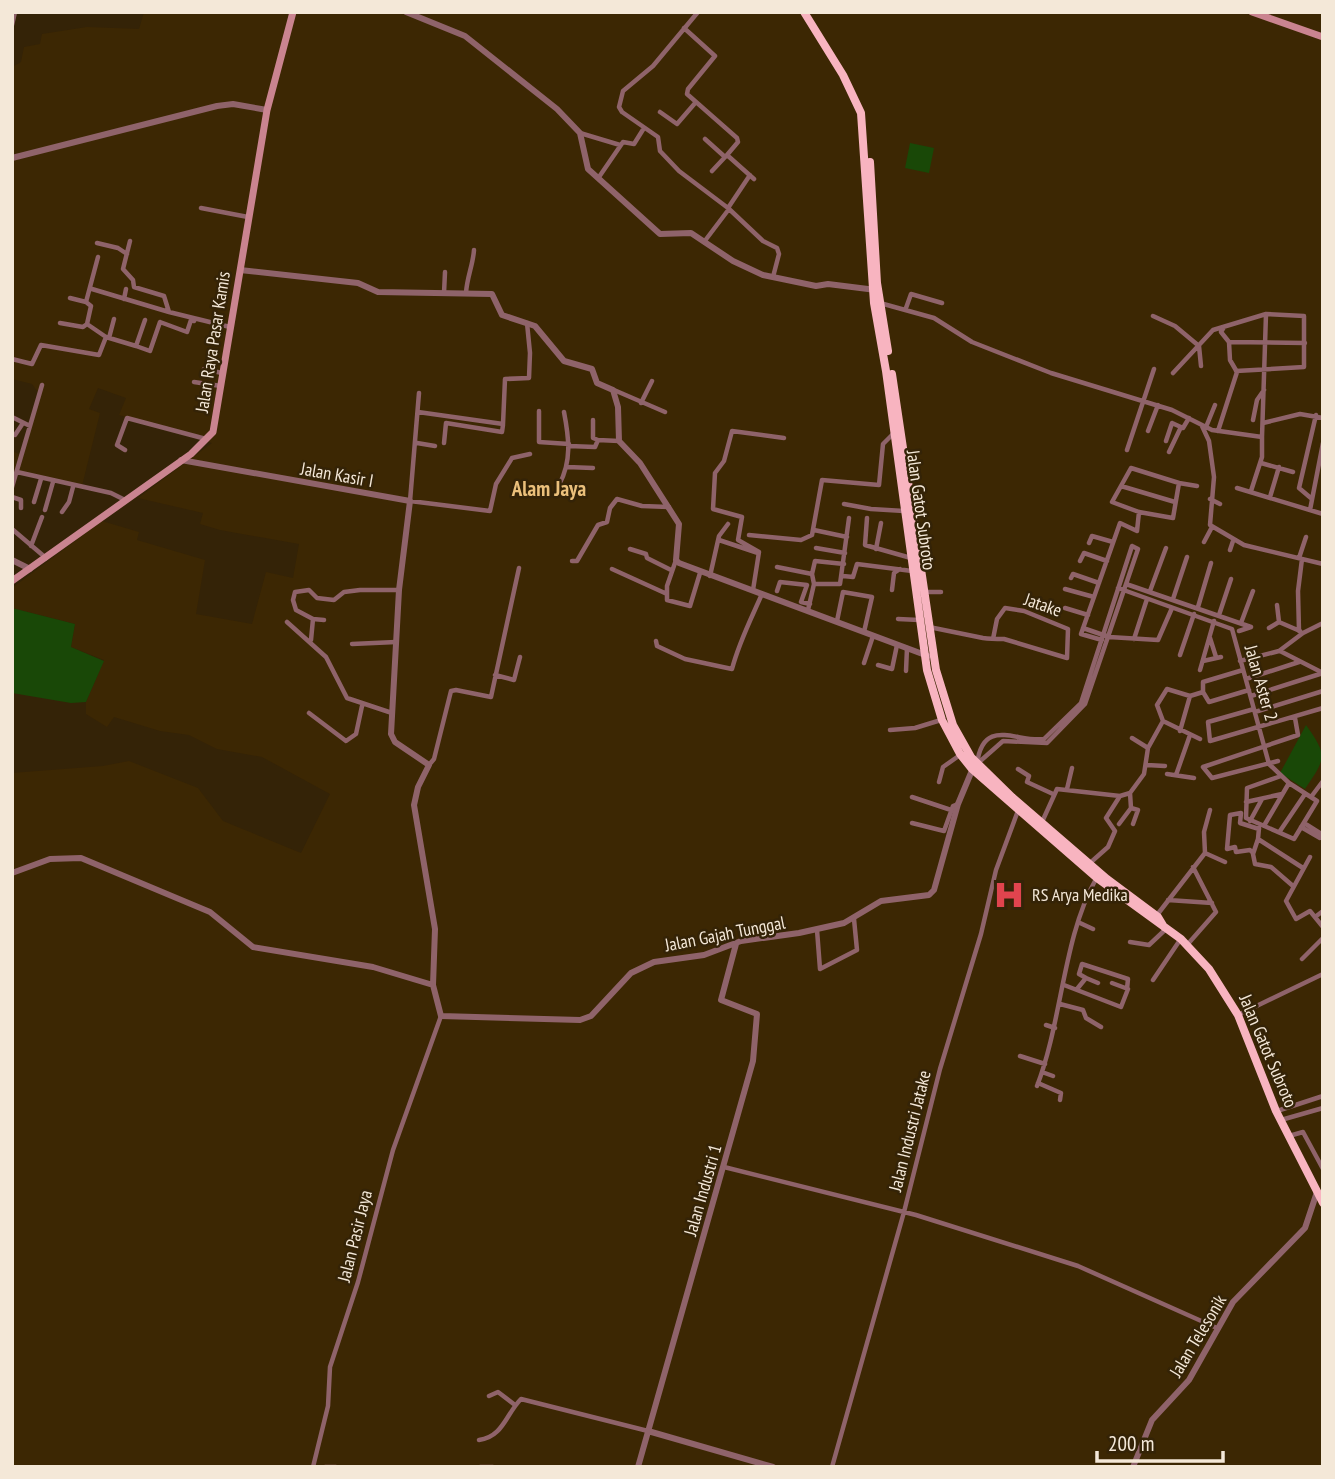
<svg xmlns="http://www.w3.org/2000/svg" width="1335" height="1479" viewBox="0 0 1335 1479" font-family="'PT Sans Narrow',sans-serif">
<style>
.built{fill:#3c2703}
.green{fill:#194807}
.lines{fill:none;stroke-linecap:round;stroke-linejoin:round}
.minor{stroke:#8f636a;stroke-width:4.5}
.tertiary{stroke:#8f636a;stroke-width:6}
.secondary{stroke:#ca8490;stroke-width:7}
.trunk{stroke:#f8b4c0;stroke-width:8}
.labels{text-anchor:middle;stroke-width:5;stroke-linejoin:round;paint-order:stroke}
.street-label{font-size:18px;fill:#f4e8d8;stroke:#342307}
.poi-label{font-size:18px;fill:#f4e8d8;stroke:#342307;text-anchor:start}
.quarter-label{font-size:21px;font-weight:bold;fill:#ebc07b;stroke:#342307}
</style>
<rect width="100%" height="100%" fill="#342307"/>
<path class="built" d="M144 12H1323V1467H12V773L103 766 129 761 198 788 223 821 301 853 330 794 262 757 217 749 189 735 160 731 114 717 107 727 86 714V702L104 660 71 647 75 624 12 608V588L102 521 139 532 137 540 205 560 196 614 252 624 266 572 293 578 299 544 220 530 200 524 203 513 138 498 212 443 119 415 126 398 98 388 89 409 100 413 82 486 12 471V451L19 454 29 435 40 395 32 384 12 379V67L21 62 24 47 40 44 42 34 87 27 139 29Z"/>
<path class="green" d="M910 143 934 148 929 173 905 168Z
M12 608 75 624 71 647 104 661 86 702 71 703 12 693Z
M1306 725C1328 756 1326 758 1305 789L1280 773Z"/>
<g class="lines">
<path class="minor" d="M698 12 653 66 623 91 619 107 622 112 658 137 660 151 679 171 728 208 763 241 777 248 779 254 773 277
M12 25 15 12
M684 28 715 56 688 89 687 94 737 138 738 142 727 155 754 179
M660 112 677 124 696 102
M580 133 620 145
M705 139 725 157
M712 171 726 156
M599 177 623 142 634 144 644 128
M201 208 248 217
M728 208 750 175
M130 241 123 269 133 280 134 287 164 296 169 312 230 327
M704 242 729 209
M97 243 118 248 127 254
M92 289 169 312
M444 293 445 272
M466 293C467 277 473 265 474 250
M70 298 86 302
M124 299 126 289
M880 303 934 318 972 342 1051 373 1172 410 1212 430 1262 437 1266 314 1213 330 1173 373
M906 308 911 294 942 303
M1153 316 1175 326 1199 346 1201 366
M60 323 83 327 87 324
M87 324 106 337 136 346 145 320
M87 324 91 306 86 302 98 257
M109 338 114 319
M1229 342 1305 343
M136 346 150 351 160 322 187 332 191 320 194 321
M12 359 32 364 41 345 99 355 106 337
M204 369 222 373
M1236 371 1304 367V316L1266 314
M194 382 221 386
M614 390 665 412
M419 393 410 501 490 511 496 484 512 458 530 454
M641 403 652 381
M539 411V442L569 444
M418 412 503 424 505 379 529 378 530 353 527 323
M12 417 30 426 42 385
M593 420V438L598 440
M1253 420 1257 400 1264 390
M1263 423 1300 414 1323 418
M1202 426 1209 441 1214 477 1210 525 1244 545 1323 564
M1206 427 1215 405
M1148 431 1158 405
M1218 431 1237 372 1230 360 1229 342 1221 332 1224 327
M15 435 23 423
M598 440 619 441
M1166 441 1172 423 1183 428 1189 418
M417 443 435 446
M444 443 446 423 502 432 503 425
M569 446 595 447 598 440
M125 450 117 445 127 418 206 439
M1127 450 1154 369
M1169 452 1181 427
M1261 463 1293 472
M567 467 593 468
M1131 468 1179 483 1173 518 1139 512 1112 502Z
M17 472 111 493 125 500
M1179 483 1197 486
M559 485C572 461 569 438 564 412
M1121 486 1175 502
M12 487 30 426
M1237 488 1323 514
M1251 491 1262 457V437
M12 497 21 500V508
M1270 497 1279 467
M1210 499 1220 504
M1312 499 1299 488 1316 415
M34 502 41 479
M844 504 871 509 904 511
M45 510 53 482
M1310 510 1323 443
M62 512 69 502 73 487
M867 518 865 545 911 558
M12 529 46 558
M814 530 847 537
M749 535 801 540 812 535 822 480 879 485 883 444 893 434
M719 540 758 553
M1204 542 1212 527
M1089 543 1092 536 1113 542
M31 546 42 517
M1132 546 1138 549 1085 704 1047 743 1003 741 977 764C983 716 1017 743 1044 739L1081 703Z
M816 548 845 553
M630 549 646 554 647 558 671 570
M876 549 881 523
M1230 550 1233 541
M1299 558 1306 537
M676 560 667 586V600L690 606 700 573
M572 561H577L598 525 607 522 610 508 617 499 642 506 669 507
M1080 561 1084 553 1107 561
M777 567 812 574 814 584 808 610
M612 569 667 594
M812 574 815 561 844 564
M710 576 719 536 728 524
M843 576 853 577 857 564 912 571
M1071 578 1073 574 1099 583
M814 584H840L849 518
M1126 584 1251 627 1239 631
M1118 588 1232 629 1269 764 1289 783 1265 824
M1065 589 1094 597
M753 590 759 552 738 540 742 517 713 509 715 473 724 461 732 431 784 438
M892 590 894 573 900 569
M777 591 780 582 807 585 801 602 810 604
M1150 591 1166 548
M925 592H941
M1173 599 1187 557
M1277 605 1279 622
M1198 607 1211 563
M1065 608 1088 615
M1219 615 1231 579
M313 619 296 610 293 600 295 592 309 590 317 598 334 600 344 592 360 590H399
M898 619 919 620
M837 621 843 592 872 597 864 632
M287 622 326 657 347 698 392 713
M1241 623 1253 591
M929 627 983 638C990 639 997 639 1004 639L1067 658 1068 629 1024 611 1005 608 997 619 993 639
M1083 628 1109 637 1158 640 1172 608
M1269 628 1279 622 1300 631
M1299 631 1298 591 1302 559
M1210 638 1216 657
M1134 639 1147 599
M311 640 313 619 324 620
M1102 640 1081 634 1120 523 1137 531 1139 512
M656 641 657 646 685 659 732 669C739 642 751 619 762 594
M352 644 396 642
M1280 651 1323 673
M1180 655 1194 614
M1203 661 1221 657
M1240 661 1279 651 1303 633 1323 623
M864 663 873 636
M878 665 892 669 897 645
M1200 670 1214 621
M1243 670 1203 682V692L1209 702 1249 690
M906 671 907 648
M495 675 514 680 520 657
M1246 679 1299 662
M1251 696 1323 673
M1254 709 1208 722 1210 741 1323 708
M1255 712 1323 691
M309 713 346 741 356 734 362 706
M1163 721 1200 739
M890 730 915 728 941 720
M1180 731 1190 696
M1132 738 1148 748
M1278 761 1212 778 1203 767 1298 735 1295 718
M429 765 434 759 451 691 456 690 491 697 519 568
M1147 765 1165 766
M1018 769 1029 776 1027 782 1053 794
M1167 774 1194 778
M1176 775 1190 735
M1281 776 1247 788 1246 818 1294 839 1317 801 1289 783
M939 782 943 767 960 755
M1067 789 1072 768
M912 797 951 810
M1311 797 1323 781
M1246 802 1282 794
M1131 808 1138 810 1133 824
M1250 821 1262 799
M1042 822 1057 789 1120 796 1130 793 1144 774 1148 748 1163 721 1157 705 1167 689 1190 696 1203 692
M912 823 944 831 953 806 958 804
M1304 823 1323 835
M1119 824 1131 808 1130 793
M1301 827 1320 838 1323 836
M1259 828 1258 839 1303 868
M1280 831 1305 794
M1258 839 1253 854 1255 864 1271 867 1293 886
M1205 853 1204 832 1210 810
M1253 853 1250 850 1236 852 1235 847 1227 849 1230 815 1241 813 1240 823 1259 829
M1310 857 1286 901 1296 919 1310 911 1323 927
M1090 863 1108 847 1115 831 1106 818 1120 796
M1168 900 1212 903
M1157 915 1205 853 1225 862
M1315 917 1323 911
M1080 923 1093 929
M817 930 820 969 857 950 854 919
M1130 942 1149 945 1166 929
M1187 945 1216 912 1193 867
M1302 959 1323 938
M1086 978 1079 974 1082 964 1128 979 1127 989
M1153 980 1180 940
M1064 985 1121 1007 1128 989 1112 983
M1077 989 1086 978 1098 983
M1060 1004 1083 1010 1086 1018 1101 1027
M1238 1015 1323 974
M1046 1025 1055 1028
M1020 1056 1045 1064
M1042 1072 1053 1076
M1038 1083 1061 1093 1060 1100
M1037 1086C1062 1022 1063 937 1096 879
M1277 1111 1323 1096
M1281 1120 1323 1108
M1289 1136 1303 1132 1323 1169
M724 1167 916 1215 1078 1266 1217 1328
M489 1396 498 1392 515 1405
M479 1440C503 1437 506 1414 521 1399L648 1431
M313 1467 328 1406 330 1367 358 1282 393 1150 441 1016
M325 1467H336
M480 1467H493
M832 1467 904 1212 940 1069 981 934 996 870 1019 808"/>
<path class="tertiary" d="M406 12 465 36 557 109 580 133 588 169 660 234 691 233 733 261 763 275 816 286 828 284 876 290
M12 158 217 106 233 104 267 110
M240 270 358 283 378 292 492 294 502 315 535 326 564 361 592 369 597 383 613 390 618 407 619 441 640 463 679 524 676 560 679 563 928 656
M181 460 410 501 399 590 391 734 395 742 429 765 418 787 414 805 435 929 433 985 441 1016 580 1020 591 1016 631 973 654 962 704 955 741 941 799 933 844 923 881 901 929 895 934 890 958 804 973 768
M12 560 30 569
M12 873 50 859 81 858 210 912 253 947 373 967 433 985
M648 1431 773 1467
M638 1467 753 1061 757 1014 721 1000 736 944
M1133 1467 1152 1420 1189 1380 1233 1302 1305 1228 1317 1192"/>
<path class="secondary" d="M1252 12 1323 37
M12 581 191 454 213 432 267 110 293 12"/>
<path class="trunk" d="M804 12 843 75 861 113 874 303 886 371 927 670 942 720 960 754 972 769 1097 878 1181 939 1209 969 1238 1015 1276 1111 1323 1203
M870 162 877 283 888 351
M892 374 936 670 953 725 971 757 1012 797 1107 879 1158 917 1164 927"/>
</g>
<defs>
<g id="hospital-bare" transform="scale(2.415)"><path d="M-5-5h3v3.5h4V-5h3V5h-3V1.5h-4V5h-3Z" fill="#e0444e" stroke="#342307" stroke-width="2.5" paint-order="stroke"/></g>
</defs>
<g fill-rule="evenodd">
<use href="#hospital-bare" x="1009" y="895"/>
</g>
<g class="labels">
<g class="street-label">
<text transform="translate(213 342) rotate(-81)" y="6">Jalan Raya Pasar Kamis</text>
<text transform="translate(337 475) rotate(10)" y="6">Jalan Kasir I</text>
<text transform="translate(921 510) rotate(82)" y="6">Jalan Gatot Subroto</text>
<text transform="translate(1043 605) rotate(19)" y="6">Jatake</text>
<text transform="translate(1261 683) rotate(74)" y="6">Jalan Aster 2</text>
<text transform="translate(725 934) rotate(-11)" y="6">Jalan Gajah Tunggal</text>
<text transform="translate(1268 1051) rotate(67)" y="6">Jalan Gatot Subroto</text>
<text transform="translate(910 1131) rotate(-76)" y="6">Jalan Industri Jatake</text>
<text transform="translate(703 1190) rotate(-74)" y="6">Jalan Industri 1</text>
<text transform="translate(355 1236) rotate(-76)" y="6">Jalan Pasir Jaya</text>
<text transform="translate(1198 1336) rotate(-59)" y="6">Jalan Telesonik</text>
</g>
<g class="poi-label">
<text x="1032" y="901">RS Arya Medika</text>
</g>
<g class="quarter-label">
<text x="549" y="496">Alam Jaya</text>
</g>
</g>
<rect width="1335" height="1479" fill="none" stroke="#f4e8d8" stroke-width="28"/>
<path d="M1097 1451v10h126v-10" fill="none" stroke="#f4e8d8" stroke-width="3.5"/>
<text x="1108" y="1451" font-size="21" fill="#f4e8d8" stroke="#342307" stroke-width="5" paint-order="stroke">200 m</text>
</svg>
